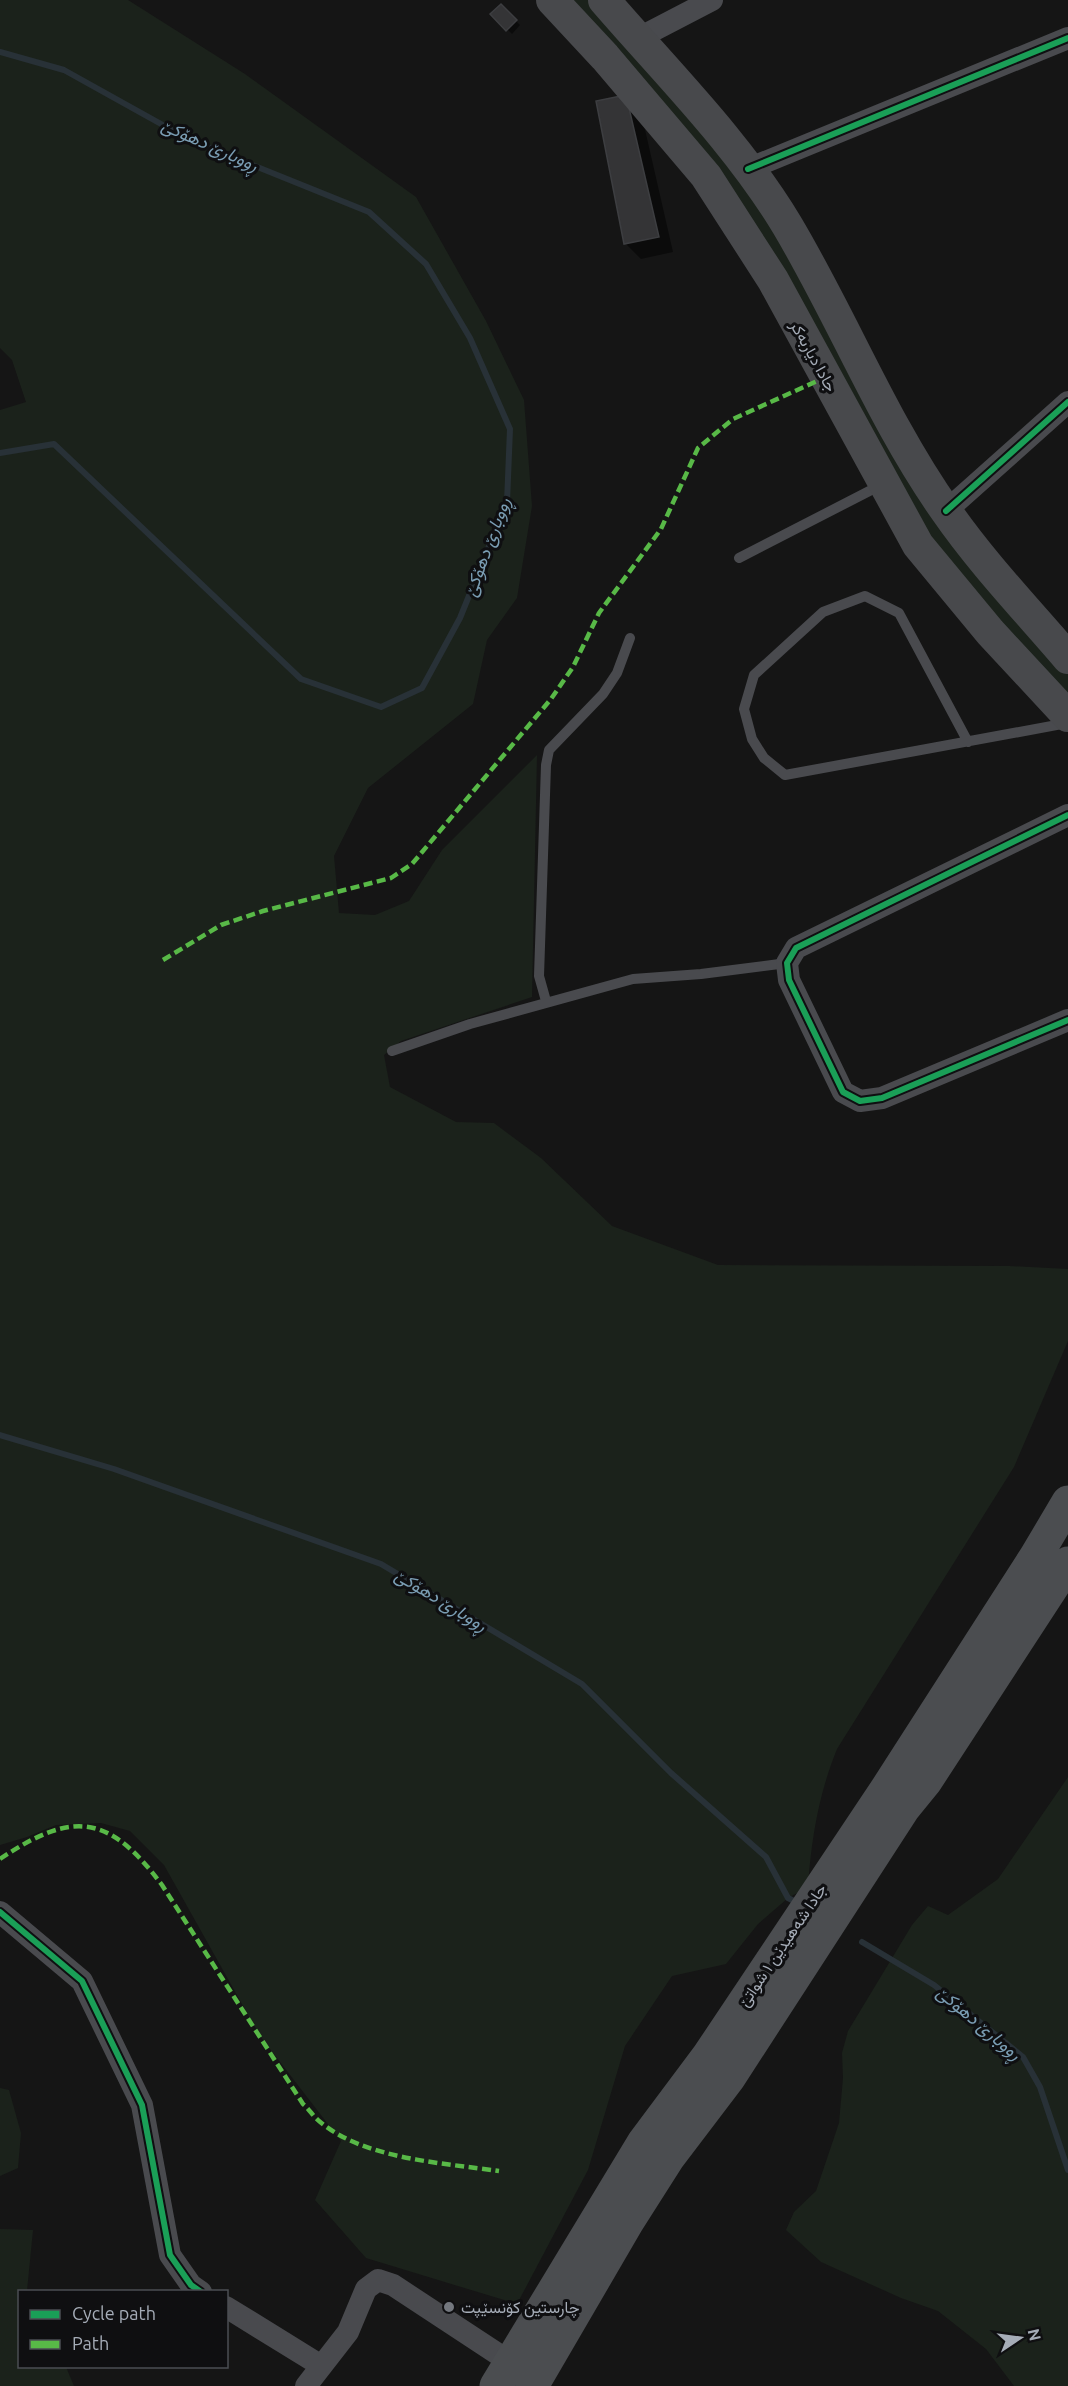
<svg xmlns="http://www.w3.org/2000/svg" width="1068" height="2386" viewBox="0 0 1068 2386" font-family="Ubuntu,Vazirmatn,sans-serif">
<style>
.green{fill:#1b221b}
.shadow{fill:#0007}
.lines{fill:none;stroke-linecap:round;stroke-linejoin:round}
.stream{stroke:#283137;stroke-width:6}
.building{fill:#343436;stroke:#3d3e41;stroke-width:1.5}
.service{stroke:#494a4e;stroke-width:10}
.minor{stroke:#494a4e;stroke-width:22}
.secondary{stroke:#48494c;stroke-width:32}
.primary{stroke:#4b4d50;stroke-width:33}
.quiet{stroke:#58b947;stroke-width:4.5;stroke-dasharray:9 4.5;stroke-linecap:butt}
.cycleway-casing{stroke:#0f0f11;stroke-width:10}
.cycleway{stroke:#1a9f57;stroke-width:6}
.poi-dot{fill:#73777e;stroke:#0f0f11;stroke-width:2}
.labels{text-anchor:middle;stroke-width:6;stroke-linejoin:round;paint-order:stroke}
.street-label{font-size:16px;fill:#a5acb7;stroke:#0f0f11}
.poi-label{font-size:16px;fill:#a5acb7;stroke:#0f0f11;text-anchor:start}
.water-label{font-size:18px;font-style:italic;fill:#7a9db3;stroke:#0f0f11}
</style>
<rect width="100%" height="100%" fill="#151515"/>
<path class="green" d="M0 0H128L245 74 416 197 486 321 524 400 532 506 517 598 487 640 473 704 368 788 334 856 339 913 375 915 409 901 442 850 537 755 532 997 401 1041 384 1055 390 1087 456 1122 494 1123 541 1158 612 1226 718 1265 1009 1266 1068 1269V1341L1014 1467 837 1749C819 1793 811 1840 808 1887L788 1898 758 1924 726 1964 672 1976 625 2046 588 2170 517 2304 366 2258 315 2200 341 2141 260 2036 164 1865 130 1831 101 1823 56 1825 27 1837 0 1845V410L26 402 12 360 0 348Z
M552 0H604L695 101 895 428 1068 658V717L990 632 773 280Z
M1068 1777V2386H1014L986 2349 938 2311 901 2298 821 2262 786 2230 794 2212 816 2191 839 2123 843 2078 842 2053 848 2031 912 1925 928 1906 948 1915 998 1879Z
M0 2088 9 2090 21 2133 18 2168 0 2176Z
M0 2229 33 2230 27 2291 20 2292V2366L66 2367 74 2386H0Z"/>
<path class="shadow" d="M501 6 520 25 512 34 492 14Z
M597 103 641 112 673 252 641 259 626 244Z"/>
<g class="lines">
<path class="stream" d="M0 52 64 70 188 139 369 212 426 264 470 338 510 429 507 502 460 618 422 688 381 707 301 679 54 444 0 453
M0 1435 114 1469 381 1564 582 1684 671 1773 766 1857 788 1898 796 1902
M862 1942 934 1985 1023 2057 1040 2087 1068 2170"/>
</g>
<path class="building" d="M501 4 517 20 506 31 490 14Z
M626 95 659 237 624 244 596 101Z"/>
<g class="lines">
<path class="service" d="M739 558 881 485
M968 742 899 613 865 596 823 612 754 675 744 709 752 739 764 758 785 775 1068 723
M546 1001 539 976 546 765 549 750 603 694 617 673 630 638
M392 1051 470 1024 633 979 701 974 787 963"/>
<path class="minor" d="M637 39 712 0
M748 169 1068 38
M946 511 1068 402
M1068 815 796 948 787 963 789 980 843 1092 860 1101 882 1098 1068 1020
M0 1912 82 1981 142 2105 170 2255 191 2285 201 2292
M226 2307 320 2365
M306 2386 348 2332 366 2289 378 2280 393 2285 510 2362"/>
<path class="secondary" d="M552 0 605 57 706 176 773 280 918 545 990 632 1068 716
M604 0C667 73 737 142 787 225 843 319 883 422 946 511 982 563 1027 610 1068 658"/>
<path class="primary" d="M496 2386 643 2143 708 2056 885 1791 1036 1556 1068 1502
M532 2386 627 2223 669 2157 729 2078 904 1808 926 1781 1068 1563"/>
<path class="quiet" d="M163 960 221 925 263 911 391 878 412 864 551 699 573 667 599 613 661 529 698 448 733 419 826 377
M0 1859C73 1810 109 1814 162 1885L303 2104C309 2109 313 2116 319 2121 363 2159 443 2163 499 2171"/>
<g class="cycleway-casing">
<path id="cycleway" d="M748 169 1068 38
M946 511 1068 402
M1068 815 796 948 787 963 789 980 843 1092 860 1101 882 1098 1068 1020
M0 1912 82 1981 142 2105 170 2255 191 2285 201 2292"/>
</g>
<use href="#cycleway" class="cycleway"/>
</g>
<circle class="poi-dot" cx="449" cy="2307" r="6"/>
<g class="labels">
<g class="street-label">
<text transform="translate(814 356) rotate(61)" y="6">جادا دیاربه‌كر</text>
<text transform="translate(782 1945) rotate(-56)" y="6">جادا شەهیدێن ١ شواتێ</text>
</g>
<g class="poi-label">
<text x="461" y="2313">چارستین کۆنسێپت</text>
</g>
<g class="water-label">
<text transform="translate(210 145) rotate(24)" y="6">ڕووبارێ دهۆكێ</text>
<text transform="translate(487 547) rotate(-70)" y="6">ڕووبارێ دهۆكێ</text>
<text transform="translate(441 1600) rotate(31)" y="6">ڕووبارێ دهۆكێ</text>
<text transform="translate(979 2023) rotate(40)" y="6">ڕووبارێ دهۆكێ</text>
</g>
</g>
<rect x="18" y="2290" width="210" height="78" fill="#0f0f11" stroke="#4b4e53" stroke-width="1.5"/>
<rect x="30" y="2310" width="30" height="9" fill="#1a9f57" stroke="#4b4e53" stroke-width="1.5"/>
<text x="72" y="2320" font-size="18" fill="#a5acb7">Cycle path</text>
<rect x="30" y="2340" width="30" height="9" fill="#58b947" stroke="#4b4e53" stroke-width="1.5"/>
<text x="72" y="2350" font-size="18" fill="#a5acb7">Path</text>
<g transform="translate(1020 2338) rotate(77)" stroke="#0f0f11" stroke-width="4.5" paint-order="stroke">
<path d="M0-4.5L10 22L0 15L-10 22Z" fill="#a5acb7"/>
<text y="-9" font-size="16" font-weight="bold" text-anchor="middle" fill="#a5acb7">N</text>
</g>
</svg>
